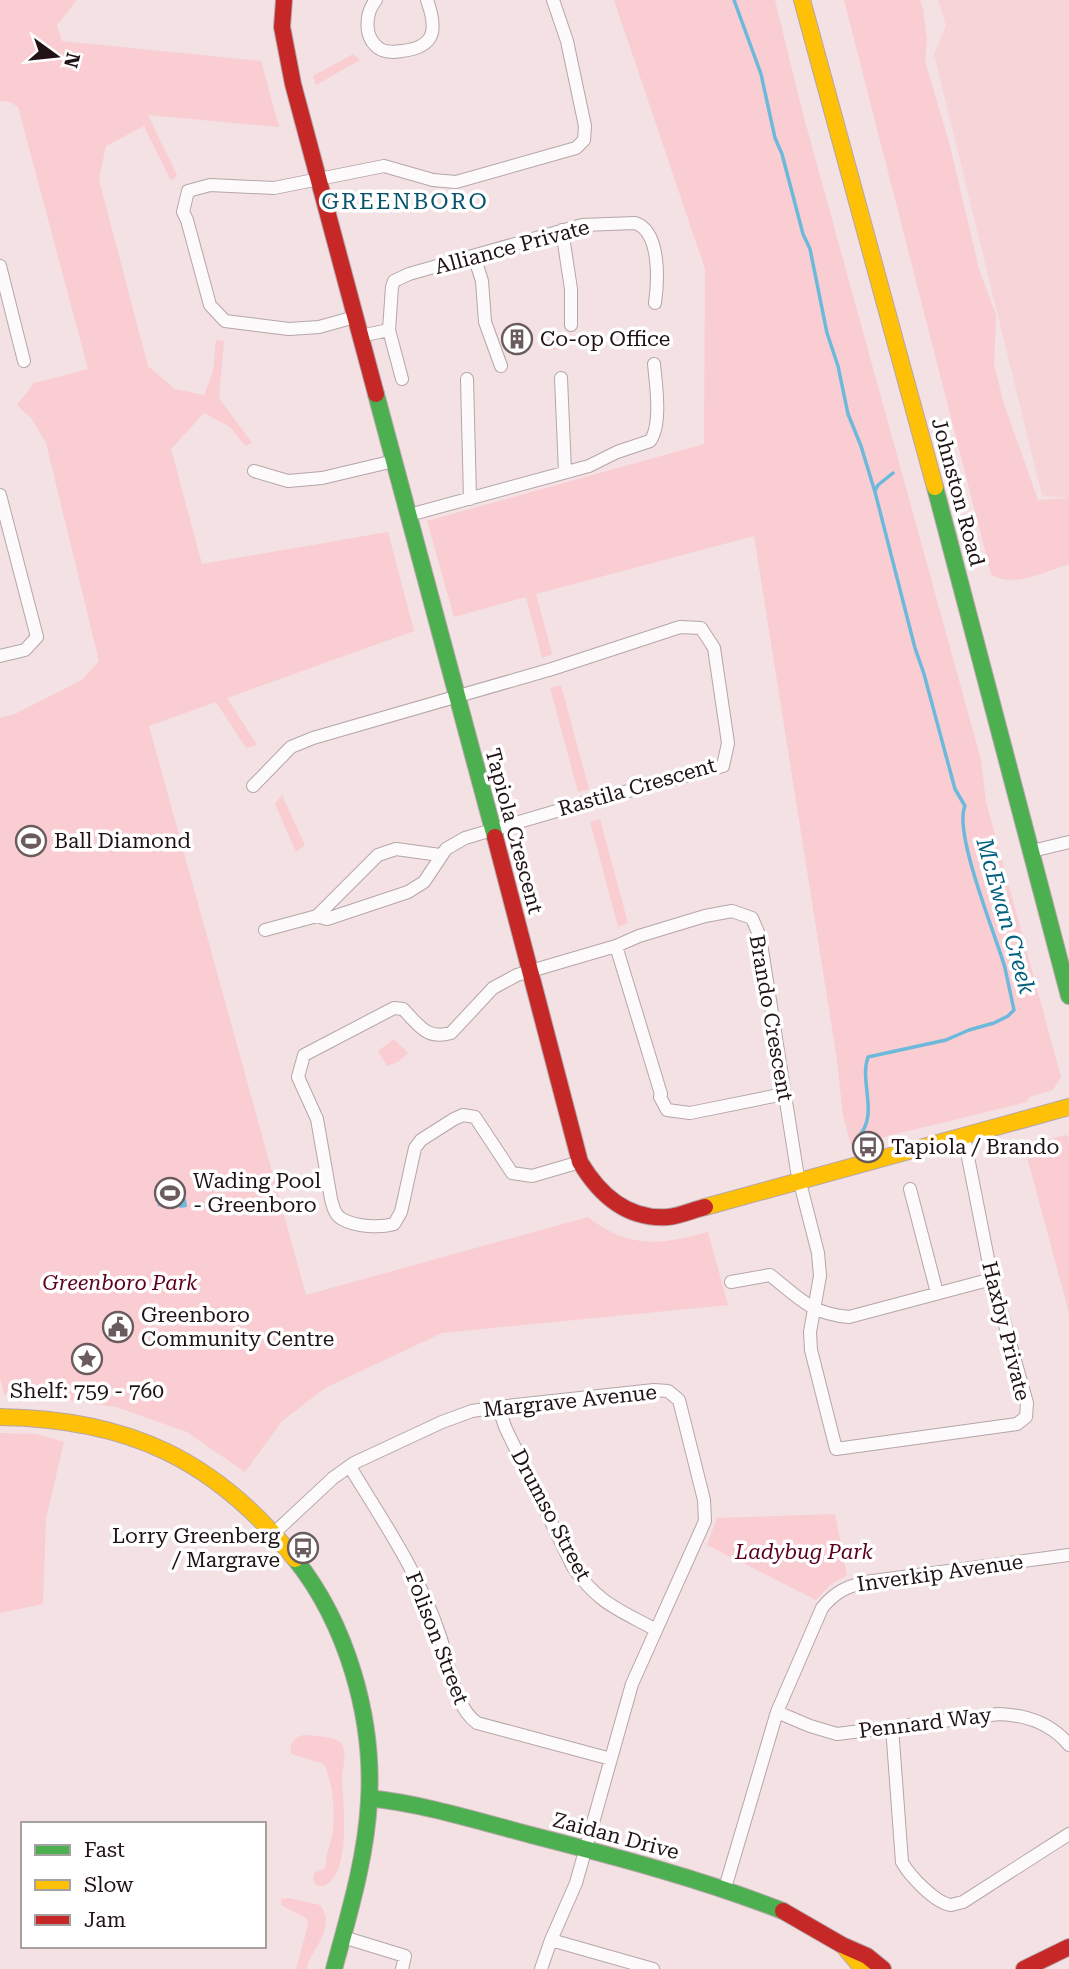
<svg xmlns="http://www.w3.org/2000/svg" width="1069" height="1969" viewBox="0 0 1069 1969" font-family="'Roboto Serif',serif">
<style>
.built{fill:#f7d4d8}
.green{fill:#f9cdd1}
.water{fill:#6db9db}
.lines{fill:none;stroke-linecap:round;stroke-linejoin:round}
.stream{stroke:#6db9db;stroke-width:3.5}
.street-casing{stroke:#b5a6a8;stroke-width:14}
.fast-casing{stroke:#b5a6a8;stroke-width:18}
.slow-casing{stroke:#b5a6a8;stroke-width:18}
.jam-casing{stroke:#b5a6a8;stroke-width:18}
.street{stroke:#fdfafb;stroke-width:12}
.fast{stroke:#4caf50;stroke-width:16}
.slow{stroke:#ffc107;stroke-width:16}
.jam{stroke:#c62828;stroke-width:16}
.labels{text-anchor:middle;stroke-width:7;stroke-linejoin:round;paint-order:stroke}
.street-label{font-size:21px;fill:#211315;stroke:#fff}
.poi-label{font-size:21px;fill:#211315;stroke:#fff;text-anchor:start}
.park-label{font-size:21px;font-style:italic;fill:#5c001f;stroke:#fff}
.neighbourhood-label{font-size:23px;letter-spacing:2px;fill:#08546f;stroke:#fff}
.water-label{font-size:23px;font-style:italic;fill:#005f7f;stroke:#fff}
</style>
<rect width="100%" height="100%" fill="#f3e1e3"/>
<path class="built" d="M938 0H1069V498L1042 496 934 54 946 26Z"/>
<path class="green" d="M0 0H77L57 25 62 41 261 61 279 127 148 115 177 175 171 181 144 126 106 146 99 180 148 366 175 389 204 395 213 372 216 340 224 341 219 398 252 443 245 446 230 427 204 413 171 449 202 564 388 532 414 631 227 698 257 745 246 748 216 702 149 726 306 1295 588 1217C629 1249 660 1245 708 1232L728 1305 442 1333 325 1388 282 1421 245 1472 187 1432 116 1407 35 1395 4 1394 0 1378V718L15 714 82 680 99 661 46 443 31 418 17 405 34 383 88 369 18 107 10 102 0 101Z
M614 0H775L803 114 981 760 986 802 1061 1077 1053 1090 1029 1097 1027 1102 851 1145 843 1116 837 1060 754 536 536 594 552 654 542 658 526 597 454 617 427 521 704 444 705 269Z
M844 0H920L923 9 927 39 925 61 949 142 979 269 996 315 994 365 1004 404 1038 500 1069 498V564C1046 571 1013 589 991 574Z
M353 54 360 60 316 85 313 76Z
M560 331 566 334 563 349 545 350 546 341 551 333Z
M561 685 589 789 578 792 550 688Z
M282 795 305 845 296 852 275 804Z
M600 819 628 923 618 927 590 822Z
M394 1039 408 1053 398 1062 387 1066 378 1051Z
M1065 1135 1069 1137V1313L1024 1146Z
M0 1433 36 1434 64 1442 46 1519 43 1604 0 1613Z
M835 1514 847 1575 830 1585 816 1600 707 1545 717 1518Z
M304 1735C314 1736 334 1736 341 1743 348 1751 342 1770 342 1780 343 1805 352 1876 323 1886L316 1885 313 1879 314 1873 326 1868C325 1854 330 1848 332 1836 336 1812 333 1785 324 1764L291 1754C289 1743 294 1737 304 1735Z
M288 1898 320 1905C337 1927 312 1949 306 1969H296L308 1925 306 1918 281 1905V1899Z"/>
<path class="water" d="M171 1179 184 1189 185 1196 183 1197 186 1199 187 1207 180 1208 173 1201 165 1207 158 1206 157 1201H155V1190L161 1181Z"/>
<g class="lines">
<path class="stream" d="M734 0 761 74 775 138 782 154 803 234 810 249 827 333 838 366 848 414 861 446 875 492 915 648 924 674 955 789 965 806C953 832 996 936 1005 968 1008 982 1011 996 1014 1010L1008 1016 994 1023 969 1030 946 1040 868 1057C859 1082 879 1114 859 1136
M875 491 878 485 893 473"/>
<g class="street-casing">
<path id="street" d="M376 0C365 13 363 38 380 49 387 53 395 52 402 51 437 47 437 28 427 0
M562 230 571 289V325
M474 256 482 281 485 322 501 366
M0 266 24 361
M355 317 319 327 289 329 225 321 210 305 187 220 183 212 188 191 210 185 274 188 384 166 433 180 456 182 576 148 584 140 585 126 567 41 553 0
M360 336 389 330
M561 378 565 472
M402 379 389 330 392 287 394 281 409 274 582 225 635 223C661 231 658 282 655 303
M467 379 470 499
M254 471 288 481 322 478 394 461
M0 495 37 637 25 650 0 656
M409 515 589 466 617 452 650 441C662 425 656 384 654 364
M253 786 291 747 313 738 552 669 680 627 701 628 714 648 728 743 723 766 587 802 465 838 446 849 424 882 408 892 327 919 317 916
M1032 851 1069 842
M265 930 317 916 378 855 396 849 440 855
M616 946 661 1094 660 1097 667 1110 690 1113 784 1094
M580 1162 532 1176 512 1173 475 1117 463 1115 454 1119 421 1140 415 1148 401 1212 394 1224C380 1228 356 1227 342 1219 335 1215 333 1207 331 1199L317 1119 298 1077 304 1055 394 1008 403 1009C419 1025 426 1040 451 1033L493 988 517 975 616 946 639 936 705 916 732 911 752 918 760 937 797 1171 818 1253 820 1276 810 1332 811 1350 836 1449 1017 1424 1026 1417 1027 1403 992 1279 964 1137
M910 1189 937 1293
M731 1282 770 1275C799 1298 811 1314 849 1317L992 1279
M498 1407 506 1429 573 1567C599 1604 618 1609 656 1630
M350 1467C383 1521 420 1575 440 1636 449 1662 454 1707 477 1723L611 1759
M273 1534 333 1478 354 1463 442 1422 472 1411 498 1407 654 1390 668 1391 679 1400 704 1500 705 1521 632 1684 576 1883 551 1940 541 1969
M777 1712 810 1726 837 1734 999 1714C1026 1715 1051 1723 1069 1745
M892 1727 902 1862C909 1875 935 1903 951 1905 952 1905 962 1902 963 1902L1069 1834
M725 1888 777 1712 822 1608C835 1592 846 1587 865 1582L1069 1555
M343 1937 405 1956 402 1969
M551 1940 653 1969"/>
</g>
<g class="fast-casing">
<path id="fast" d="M376 394 495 837
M935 487 1069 996
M295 1559C347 1624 374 1718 369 1801 366 1858 349 1914 334 1969
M369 1798C424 1804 478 1821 531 1835 617 1857 701 1879 783 1911"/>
</g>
<g class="slow-casing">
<path id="slow" d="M802 0 935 487
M705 1207 1069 1107
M0 1417C128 1419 215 1459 295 1559
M846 1949 863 1969"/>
</g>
<g class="jam-casing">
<path id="jam" d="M284 0 282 27 293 84 376 394
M495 837 580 1162C599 1194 627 1220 668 1217 680 1216 693 1210 705 1207
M783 1911 842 1945 867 1956 883 1969
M1024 1969 1069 1947"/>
</g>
<use href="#street" class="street"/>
<use href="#fast" class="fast"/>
<use href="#slow" class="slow"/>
<use href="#jam" class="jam"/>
</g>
<defs>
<g id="building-ring" transform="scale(1.575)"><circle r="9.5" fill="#fff" stroke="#6a5b5d" stroke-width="1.5"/><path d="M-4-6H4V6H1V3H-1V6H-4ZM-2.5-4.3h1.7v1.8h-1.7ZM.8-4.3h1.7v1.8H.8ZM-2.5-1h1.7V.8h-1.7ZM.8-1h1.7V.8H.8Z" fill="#6a5b5d"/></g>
<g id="stadium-ring" transform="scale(1.575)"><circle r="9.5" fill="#fff" stroke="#6a5b5d" stroke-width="1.5"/><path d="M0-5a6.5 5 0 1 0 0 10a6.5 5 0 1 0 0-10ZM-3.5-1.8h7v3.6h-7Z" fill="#6a5b5d"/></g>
<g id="bus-ring" transform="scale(1.575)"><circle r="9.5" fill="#fff" stroke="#6a5b5d" stroke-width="1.5"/><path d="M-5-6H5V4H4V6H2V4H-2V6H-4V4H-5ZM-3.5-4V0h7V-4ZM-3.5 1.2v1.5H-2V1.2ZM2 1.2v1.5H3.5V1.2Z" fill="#6a5b5d"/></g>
<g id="civic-ring" transform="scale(1.575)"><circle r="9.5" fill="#fff" stroke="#6a5b5d" stroke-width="1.5"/><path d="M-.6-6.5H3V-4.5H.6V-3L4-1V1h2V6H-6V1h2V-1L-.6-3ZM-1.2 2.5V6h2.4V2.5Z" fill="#6a5b5d"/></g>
<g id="sight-ring" transform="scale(1.575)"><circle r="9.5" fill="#fff" stroke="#6a5b5d" stroke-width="1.5"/><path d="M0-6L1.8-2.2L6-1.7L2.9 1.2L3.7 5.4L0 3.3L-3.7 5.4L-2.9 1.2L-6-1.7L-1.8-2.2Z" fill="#6a5b5d"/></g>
</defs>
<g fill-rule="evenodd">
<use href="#building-ring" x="517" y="339"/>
<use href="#stadium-ring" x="31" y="841"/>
<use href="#bus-ring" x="868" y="1147"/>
<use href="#stadium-ring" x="170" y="1193"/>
<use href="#civic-ring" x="118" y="1327"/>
<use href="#sight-ring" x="87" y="1359"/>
<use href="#bus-ring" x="303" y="1548"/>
</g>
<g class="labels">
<g class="street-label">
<text transform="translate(512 247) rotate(-15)" y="7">Alliance Private</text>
<text transform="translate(958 492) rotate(75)" y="7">Johnston Road</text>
<text transform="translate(637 787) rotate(-16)" y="7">Rastila Crescent</text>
<text transform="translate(514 831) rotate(75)" y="7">Tapiola Crescent</text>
<text transform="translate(771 1018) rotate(80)" y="7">Brando Crescent</text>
<text transform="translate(1006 1331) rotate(76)" y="7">Haxby Private</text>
<text transform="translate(570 1401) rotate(-6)" y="7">Margrave Avenue</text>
<text transform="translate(551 1515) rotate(62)" y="7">Drumso Street</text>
<text transform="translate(940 1573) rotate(-8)" y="7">Inverkip Avenue</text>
<text transform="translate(437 1638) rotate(69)" y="7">Folison Street</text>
<text transform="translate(925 1723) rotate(-7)" y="7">Pennard Way</text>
<text transform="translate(616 1836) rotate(15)" y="7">Zaidan Drive</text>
</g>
<g class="poi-label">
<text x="540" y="346">Co-op Office</text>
<text x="54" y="848">Ball Diamond</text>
<text x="891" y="1154">Tapiola / Brando</text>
<text x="193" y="1188">Wading Pool<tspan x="193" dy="24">- Greenboro</tspan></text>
<text x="141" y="1322">Greenboro<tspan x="141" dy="24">Community Centre</tspan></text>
<text x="87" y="1398" text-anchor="middle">Shelf: 759 - 760</text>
<text x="280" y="1543" text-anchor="end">Lorry Greenberg<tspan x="280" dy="24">/ Margrave</tspan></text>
</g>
<g class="park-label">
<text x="120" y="1290">Greenboro Park</text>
<text x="804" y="1559">Ladybug Park</text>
</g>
<g class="neighbourhood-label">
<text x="405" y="209">GREENBORO</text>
</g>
<g class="water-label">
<text transform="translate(1006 916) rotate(74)" y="8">McEwan Creek</text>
</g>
</g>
<rect x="21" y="1822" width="245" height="126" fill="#ffffff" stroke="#a6a1a1" stroke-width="2"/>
<rect x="35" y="1845" width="35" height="10" fill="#4caf50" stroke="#a6a1a1" stroke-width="2"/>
<text x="84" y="1857" font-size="21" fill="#211315">Fast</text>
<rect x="35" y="1880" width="35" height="10" fill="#ffc107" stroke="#a6a1a1" stroke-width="2"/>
<text x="84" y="1892" font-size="21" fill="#211315">Slow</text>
<rect x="35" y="1915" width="35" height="10" fill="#c62828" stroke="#a6a1a1" stroke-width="2"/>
<text x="84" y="1927" font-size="21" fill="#211315">Jam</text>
<g transform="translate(56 56) rotate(105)" stroke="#ffffff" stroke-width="5" paint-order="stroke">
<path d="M0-5L12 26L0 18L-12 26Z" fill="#211315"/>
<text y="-10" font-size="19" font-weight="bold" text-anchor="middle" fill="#211315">N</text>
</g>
</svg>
